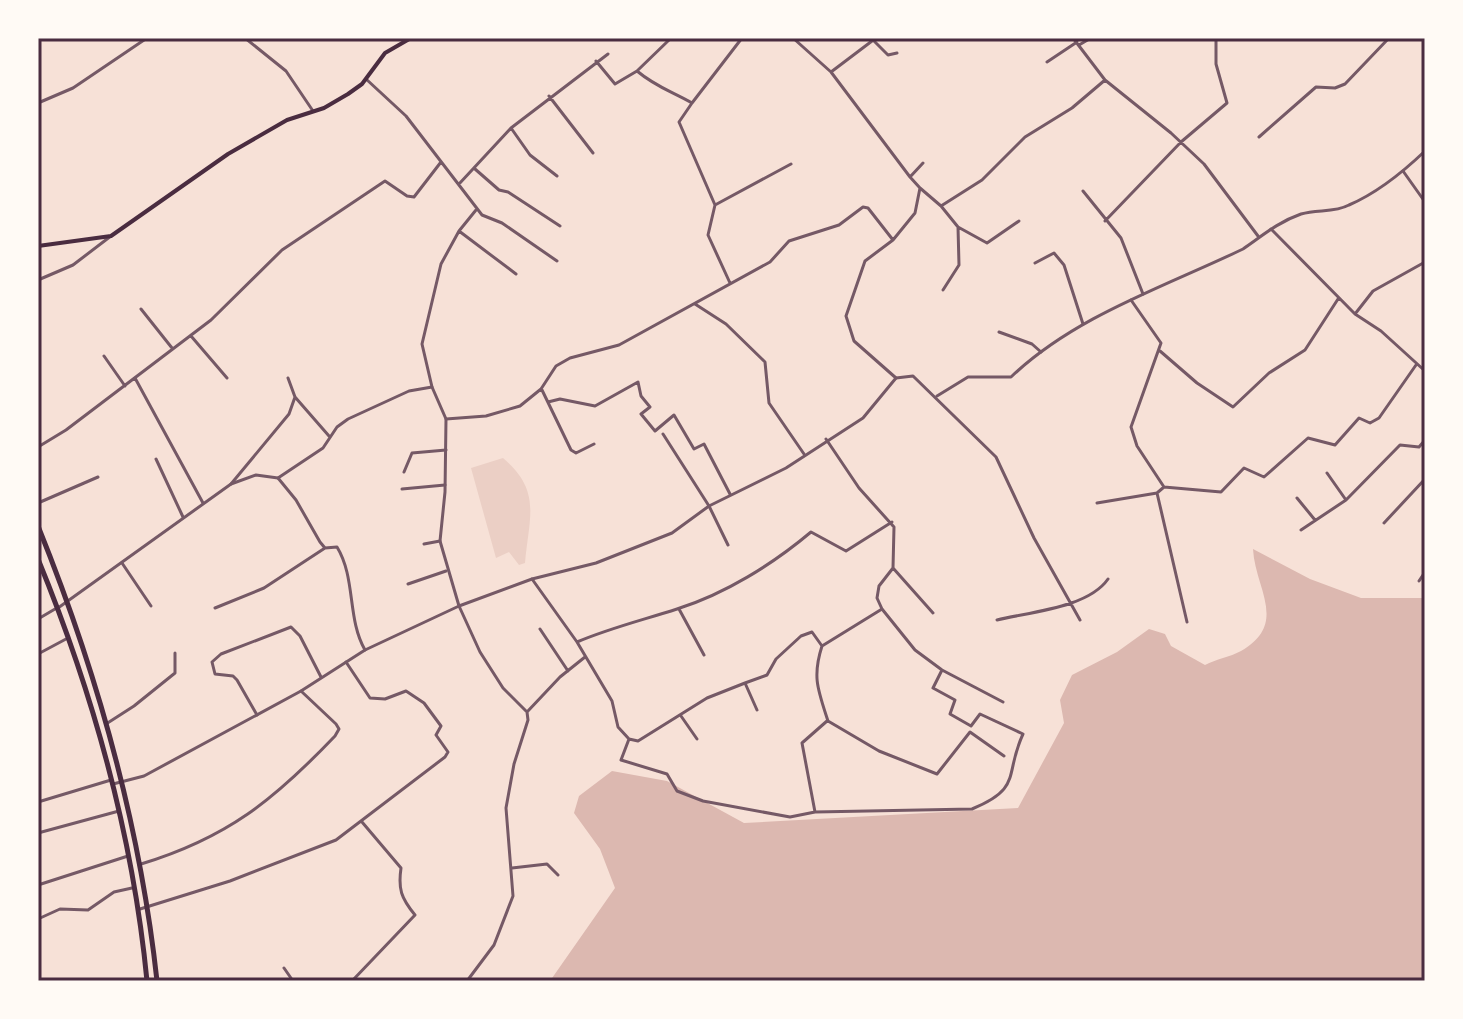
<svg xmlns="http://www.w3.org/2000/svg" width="1463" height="1019" viewBox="0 0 1463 1019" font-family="Bitter,serif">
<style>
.green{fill:#ebcfc5}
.water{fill:#dcb8b0}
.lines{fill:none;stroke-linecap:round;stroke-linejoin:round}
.minor{stroke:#755966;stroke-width:3}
.tertiary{stroke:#755966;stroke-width:3}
.primary{stroke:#4a2c40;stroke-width:4}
.trunk{stroke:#4a2c40;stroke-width:5}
.neatline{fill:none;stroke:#4a2c40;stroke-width:3}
</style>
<rect width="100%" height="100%" fill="#f7e1d7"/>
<path class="green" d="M503 458C542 491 529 517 525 563L519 565 509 552 496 558 471 468Z"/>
<path class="water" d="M1253 549 1310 579 1361 598H1425V981H550L615 888 600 849 574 813 579 796 612 771 667 781 744 823 1018 808 1064 723 1060 700 1072 675 1117 652 1149 629 1165 634 1171 646 1205 665C1216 659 1230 657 1241 651 1289 623 1255 589 1253 549Z"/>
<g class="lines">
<path class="minor" d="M50 38H54
M245 38 286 71 313 111
M793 38 831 72 910 177 923 163
M871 38 888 55 897 53
M1073 38 1105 80 1171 133 1204 164 1258 236
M1421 38 1425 42
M1079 45 1091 38
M596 61 615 84 637 71 669 40
M1047 62 1077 42
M637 71C656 87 671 91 692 103L679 122 715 205 708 235 730 283
M831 72 872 41
M366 79 406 116 482 215 502 223 557 261
M549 96 593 153
M38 103 73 88 147 38
M692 103 742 38
M511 128 530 155 557 176
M1259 137 1316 87 1335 88 1345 84 1389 38
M475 169 499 190 508 192 560 226
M1403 171 1425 202
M910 177 920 188 915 213 893 240 865 261 846 316 854 341 896 378 913 376 996 457 1034 538 1080 620
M459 184 511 128 608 54
M920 188 941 206 982 180 1025 137 1072 108 1105 80
M1083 191 1121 238 1143 294
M715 205 791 164
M941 206 958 227 959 265 943 290
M1105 221 1181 142 1227 103 1216 64V38
M958 227 987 243 1019 221
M1271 229 1355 314 1381 331 1425 371
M459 231 476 210
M1035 263 1054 253 1064 265 1083 324
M38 280 73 265 111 236
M1131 300 1161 343 1131 427 1137 446 1164 487 1221 492 1244 468 1264 477 1308 438 1335 445 1359 418 1370 423 1379 418 1416 365
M695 304 726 324 765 362 769 403 804 454
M141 309 172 348
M1355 314 1373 291 1425 262
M999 332 1032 344 1041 352
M191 336 227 378
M1160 351 1197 383 1233 407 1269 373 1305 350 1338 299
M104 356 125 386
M135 378 203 503
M432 387 422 344 441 264 459 231 516 274
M542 390 571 450 576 453 594 444
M295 397 329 436
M548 402 560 399 595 406 638 382 641 396 650 407 641 414 655 431 674 415 694 449 704 444 730 494
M446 419 486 416 520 406 541 389 556 366 570 358 619 345 770 262 789 241 839 225 863 207 868 208 893 240
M663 434 709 506 728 545
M826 439 859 488 894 527 893 568 879 586 877 598 882 609 915 650 942 670 1003 702
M38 447 66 430 211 320 282 250 385 181 407 196 414 197 441 162
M156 459 183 517
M404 472 412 453 446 450
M1327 473 1346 500
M278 478 296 500 320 542 325 548 337 547C356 578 347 619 365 650
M231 484 289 414 295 397 288 378
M402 489 445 485
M1157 493 1187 622
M1297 498 1315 520
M38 503 98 477
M1097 503 1157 493 1164 487
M1384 523 1425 479
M1301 530 1346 500 1400 445 1419 447 1425 440
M424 544 440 541
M122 563 151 606
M893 568 933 613
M532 579 577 642 612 701 618 727 629 739 638 741 707 698 745 683 757 710
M1419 581 1425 572
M408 584 446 571
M459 606 480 652 503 688 527 712 528 720 514 764 506 808 513 896 494 945 467 981
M215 608 264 588 325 548
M679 609 704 655
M882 609 822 646C812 677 818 690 828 721L879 751 937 774 970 732 1004 756
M38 619 55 609
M997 620C1029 612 1088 608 1108 579
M540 629 568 671
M577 642C610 628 643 620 677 609 725 594 773 564 811 532L846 551 892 522
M38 654 66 639
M745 683 767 675 776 659 801 636 812 632 822 646
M527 712 560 677 585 657
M257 715 237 680 233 676 215 674 212 662 221 654 291 627 300 636 321 677
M681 716 697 739
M106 724 134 706 175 673V653
M629 739 621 760 667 774 677 791 703 801 790 817 815 812 972 809C1023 788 1004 775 1023 734L980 714 971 726 950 714 955 700 933 688 942 670
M38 802 111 780
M815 812 802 743 827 721
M38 833 119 811
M141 864C227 838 274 800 335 736L339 729 336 724 301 691
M512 868 547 864 558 875
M38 885 128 856
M140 909 230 881 336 840 445 757 448 752 436 735 441 726 424 703 406 691 385 699 370 698 346 662
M38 919 60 909 88 910 114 892 132 888
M284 968 293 981
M352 981 415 915C401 898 398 889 401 868L362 822"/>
<path class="tertiary" d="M937 396 968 377H1011C1075 316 1164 287 1243 249 1262 236 1278 222 1301 214 1317 209 1334 213 1349 205 1377 193 1403 172 1425 151
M58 608 231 484 256 475 278 478 323 448 337 427 348 419 409 391 432 387 446 419 445 492 440 541 459 606
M113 784 144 776 301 691 365 650 459 606 532 579 596 563 672 533 709 506 786 468 863 418 896 378"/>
<path class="primary" d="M38 246 111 236 228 154 287 120 324 108 348 94 362 84 385 53 411 38"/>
<path class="trunk" d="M38 526C97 672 140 825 157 981
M38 559C93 693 133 837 147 981"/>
</g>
<rect width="1463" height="1019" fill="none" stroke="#fffaf5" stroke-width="80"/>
<rect x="40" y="40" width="1383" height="939" class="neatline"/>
</svg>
